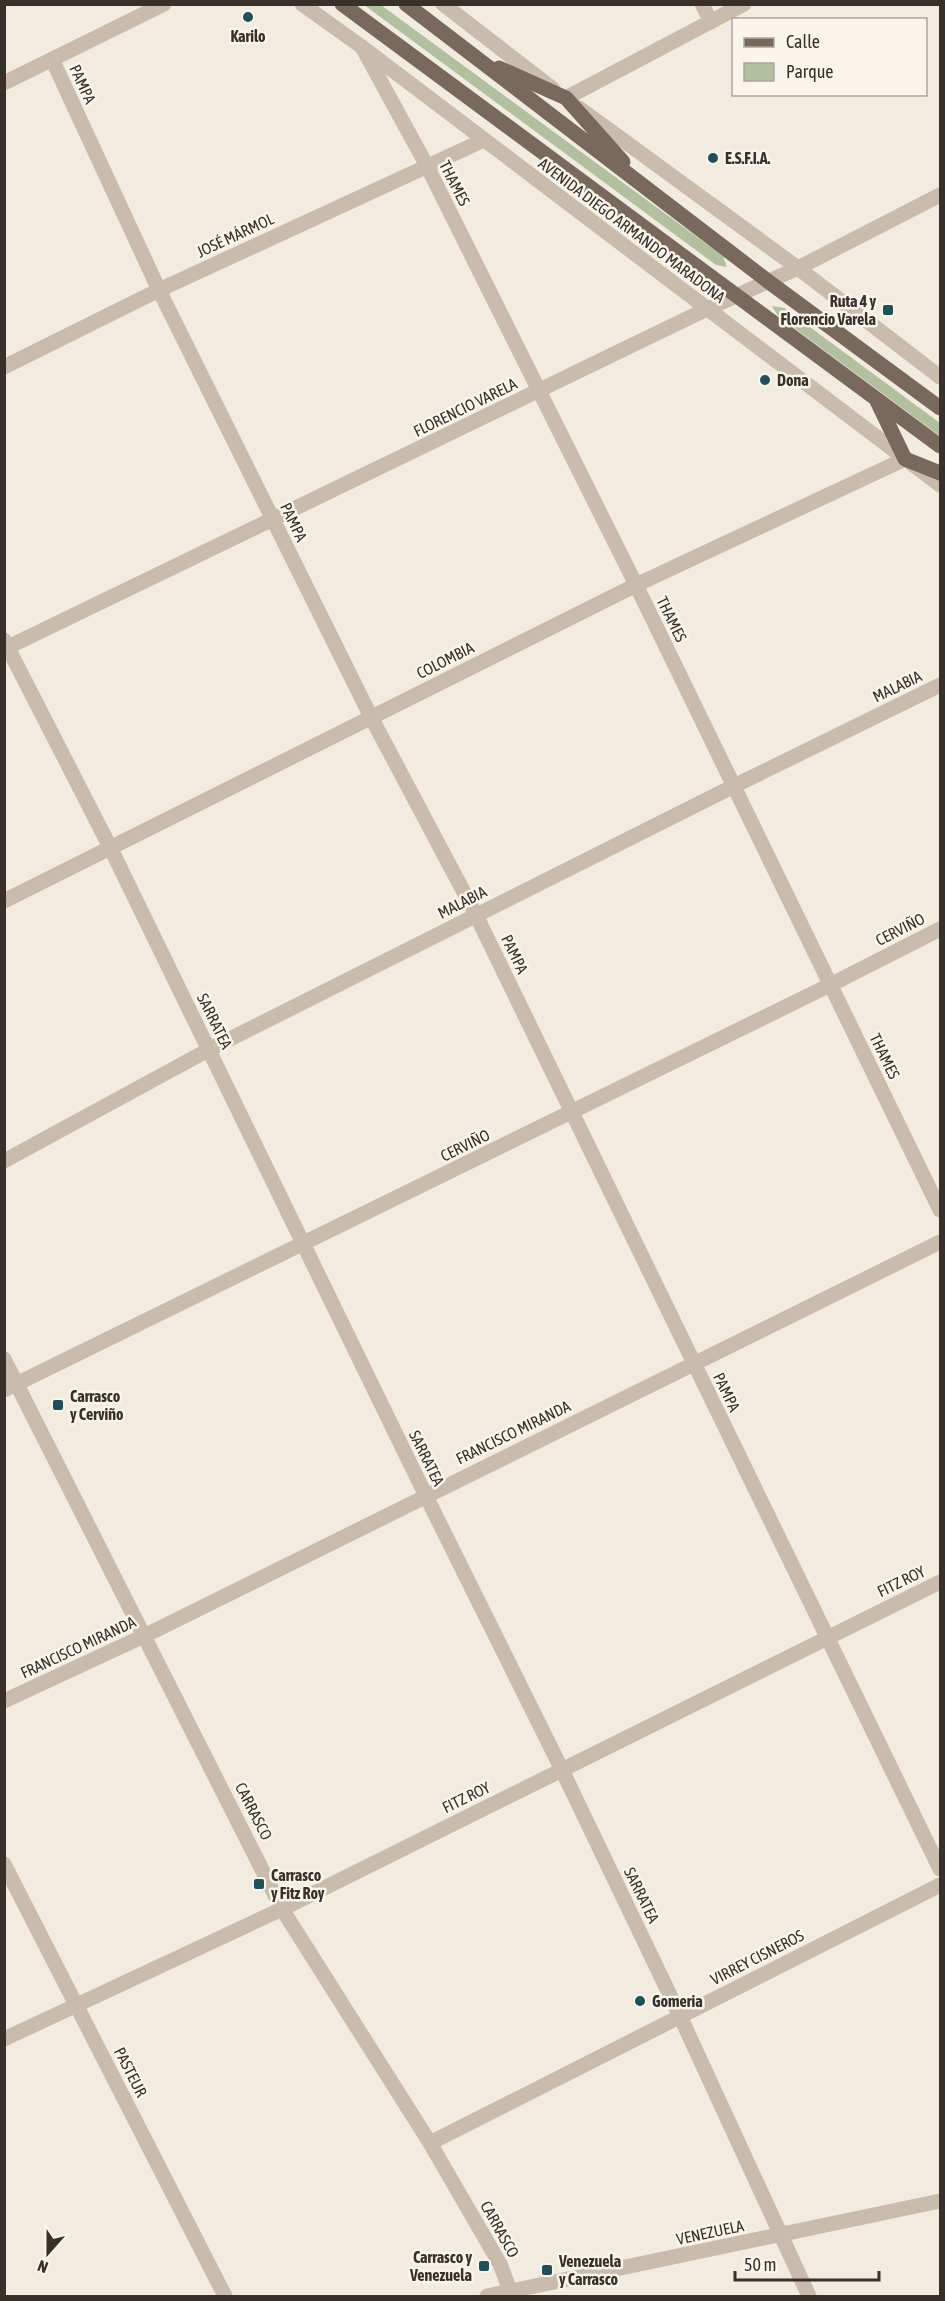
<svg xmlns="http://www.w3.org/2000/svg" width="945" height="2301" viewBox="0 0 945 2301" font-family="'Asap Condensed',sans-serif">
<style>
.green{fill:#b3c0a0}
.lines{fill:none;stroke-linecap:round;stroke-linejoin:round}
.minor{stroke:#cabcac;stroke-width:15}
.tertiary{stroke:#cabcac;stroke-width:15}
.primary{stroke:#79685c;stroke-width:15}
.poi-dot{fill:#225058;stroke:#f9f4ec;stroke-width:2}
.labels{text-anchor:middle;stroke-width:5;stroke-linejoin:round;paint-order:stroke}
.poi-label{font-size:16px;font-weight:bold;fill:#38302a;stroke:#f9f4ec;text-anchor:start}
.street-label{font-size:16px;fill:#38302a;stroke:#f9f4ec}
</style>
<rect width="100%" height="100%" fill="#f2ebdf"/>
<path class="green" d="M364 5H381L723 256 727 267 716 265Z
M772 306 784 308 940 423V436L778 316Z"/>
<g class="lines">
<path class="minor" d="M702 4 711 22
M362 47 427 166 636 585 940 1210
M52 59 159 290 371 717 476 915 940 1869
M4 83 164 4
M566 98 744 4
M4 367 159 290 484 140
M4 640 111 849 426 1496 562 1770 680 2016 809 2296
M4 649 707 309 798 268 940 195
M4 901 636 585 905 459
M4 1161 210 1049 734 786 940 685
M4 1359 282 1909 430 2143 500 2264 512 2296
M4 1390 830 985 940 929
M4 1701 146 1635 940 1242
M4 1864 225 2296
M4 2039 282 1909 940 1582
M430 2143 940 1885"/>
<path class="tertiary" d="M302 4 362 47 940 485
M443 4 553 89
M579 108 798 268 940 377
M487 2296 940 2201"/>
<path class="primary" d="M342 4 940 446
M406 4 769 282 940 408
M499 68 566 98 623 162
M877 401 905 459 940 473"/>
</g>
<g class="poi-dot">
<circle cx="248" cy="17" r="6"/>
<circle cx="713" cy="158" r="6"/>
<rect x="882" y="304" width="12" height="12" rx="3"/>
<circle cx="765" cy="380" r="6"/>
<rect x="52" y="1399" width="12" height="12" rx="3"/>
<rect x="253" y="1878" width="12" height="12" rx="3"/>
<circle cx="640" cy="2001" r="6"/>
<rect x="478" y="2260" width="12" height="12" rx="3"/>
<rect x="541" y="2264" width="12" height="12" rx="3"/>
</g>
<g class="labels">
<g class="poi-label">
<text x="248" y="42" text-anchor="middle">Karilo</text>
<text x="725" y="164">E.S.F.I.A.</text>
<text x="876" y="307" text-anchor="end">Ruta 4 y<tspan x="876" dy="18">Florencio Varela</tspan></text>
<text x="777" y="386">Dona</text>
<text x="70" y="1402">Carrasco<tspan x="70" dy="18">y Cerviño</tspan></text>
<text x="271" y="1881">Carrasco<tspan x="271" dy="18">y Fitz Roy</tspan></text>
<text x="652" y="2007">Gomeria</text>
<text x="472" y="2263" text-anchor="end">Carrasco y<tspan x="472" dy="18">Venezuela</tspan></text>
<text x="559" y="2267">Venezuela<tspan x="559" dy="18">y Carrasco</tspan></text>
</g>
<g class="street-label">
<text transform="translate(83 84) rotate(65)" y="6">PAMPA</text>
<text transform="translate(455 183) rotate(63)" y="6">THAMES</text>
<text transform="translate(632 230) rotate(37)" y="6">AVENIDA DIEGO ARMANDO MARADONA</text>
<text transform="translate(235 235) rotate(-25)" y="6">JOSÉ MÁRMOL</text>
<text transform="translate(465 407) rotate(-26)" y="6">FLORENCIO VARELA</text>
<text transform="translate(294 522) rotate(64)" y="6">PAMPA</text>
<text transform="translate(672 619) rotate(64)" y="6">THAMES</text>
<text transform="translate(445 660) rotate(-27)" y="6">COLOMBIA</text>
<text transform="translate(897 686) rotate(-26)" y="6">MALABIA</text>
<text transform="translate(462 902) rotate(-27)" y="6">MALABIA</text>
<text transform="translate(900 929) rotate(-27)" y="6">CERVIÑO</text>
<text transform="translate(515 954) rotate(64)" y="6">PAMPA</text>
<text transform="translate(215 1021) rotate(64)" y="6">SARRATEA</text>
<text transform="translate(885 1056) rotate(64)" y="6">THAMES</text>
<text transform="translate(465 1145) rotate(-26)" y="6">CERVIÑO</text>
<text transform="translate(727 1392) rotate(64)" y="6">PAMPA</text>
<text transform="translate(513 1432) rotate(-26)" y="6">FRANCISCO MIRANDA</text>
<text transform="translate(427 1458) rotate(64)" y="6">SARRATEA</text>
<text transform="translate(901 1581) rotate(-26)" y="6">FITZ ROY</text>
<text transform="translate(78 1647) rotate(-25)" y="6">FRANCISCO MIRANDA</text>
<text transform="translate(466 1797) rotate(-26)" y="6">FITZ ROY</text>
<text transform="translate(254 1811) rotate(63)" y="6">CARRASCO</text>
<text transform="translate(642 1895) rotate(64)" y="6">SARRATEA</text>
<text transform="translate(757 1957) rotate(-27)" y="6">VIRREY CISNEROS</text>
<text transform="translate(131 2072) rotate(63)" y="6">PASTEUR</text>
<text transform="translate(500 2229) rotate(61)" y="6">CARRASCO</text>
<text transform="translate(710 2232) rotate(-12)" y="6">VENEZUELA</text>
</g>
</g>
<rect width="945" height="2301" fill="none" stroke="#38302a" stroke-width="12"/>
<rect x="732" y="18" width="195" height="78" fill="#f9f4ec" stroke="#aca69e" stroke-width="1.5"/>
<rect x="744" y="38" width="30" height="9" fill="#79685c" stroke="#aca69e" stroke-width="1.5"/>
<text x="786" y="48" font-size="18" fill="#38302a">Calle</text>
<rect x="744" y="63" width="30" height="18" fill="#b3c0a0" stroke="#aca69e" stroke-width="1.5"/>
<text x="786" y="78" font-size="18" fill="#38302a">Parque</text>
<g transform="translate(48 2253) rotate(201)" stroke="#f9f4ec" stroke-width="4.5" paint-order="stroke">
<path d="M0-4.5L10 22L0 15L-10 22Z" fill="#38302a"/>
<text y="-9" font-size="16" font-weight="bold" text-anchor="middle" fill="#38302a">N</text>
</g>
<path d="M735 2271v9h144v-9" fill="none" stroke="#38302a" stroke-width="3"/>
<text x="744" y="2271" font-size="18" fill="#38302a" stroke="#f9f4ec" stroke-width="4.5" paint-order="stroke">50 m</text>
</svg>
